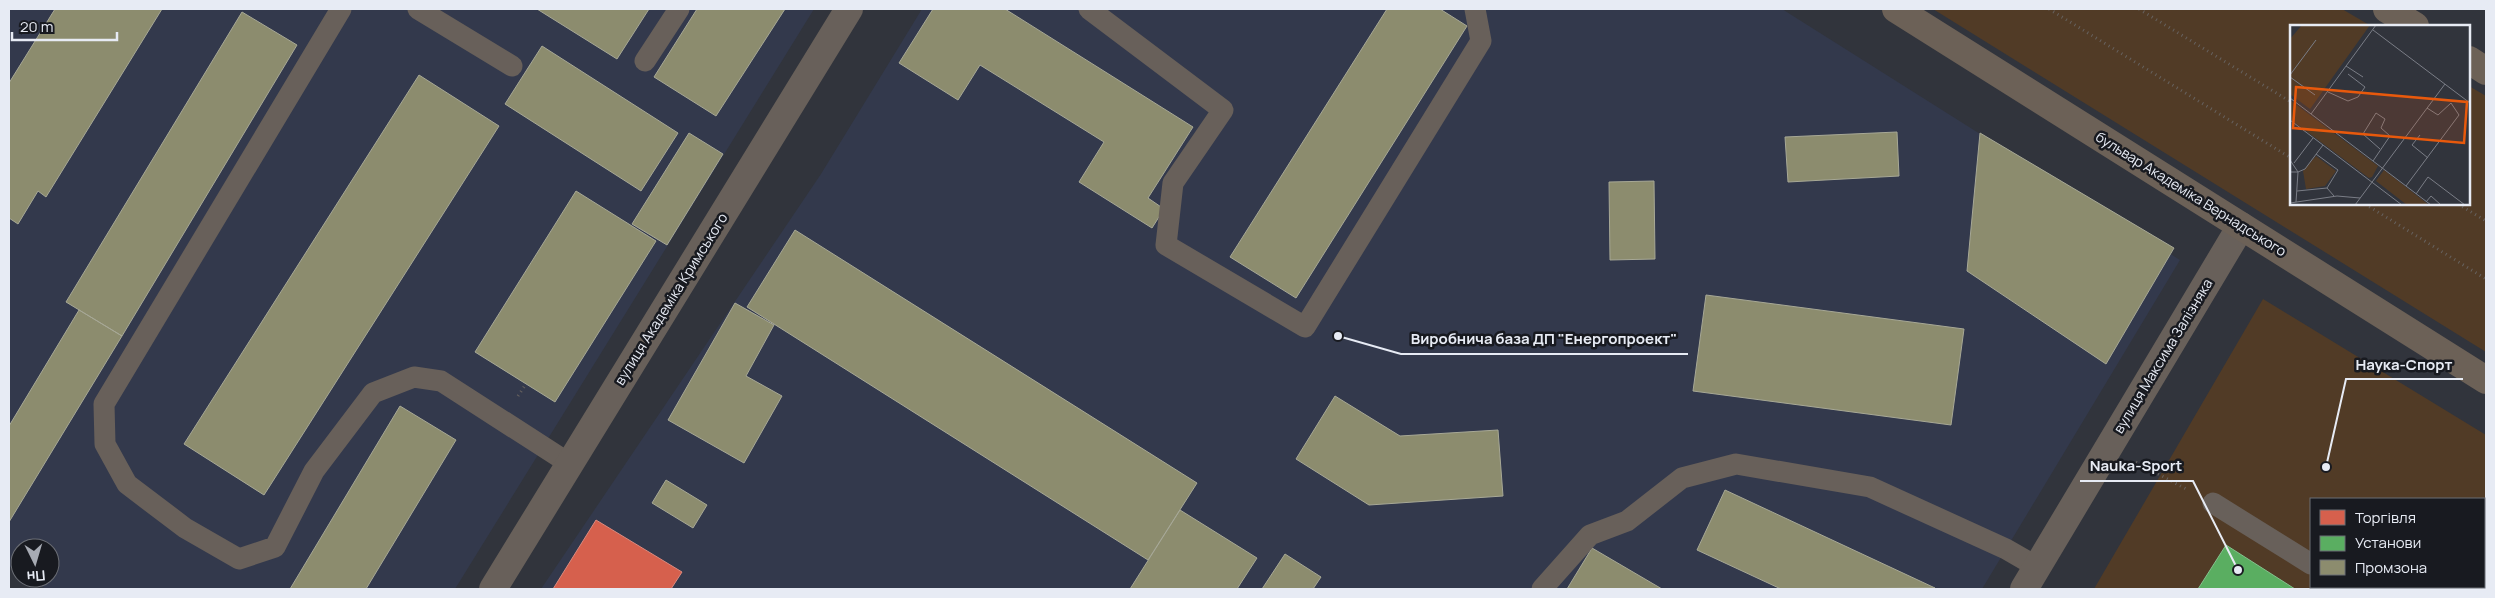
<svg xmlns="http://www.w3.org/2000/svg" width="2495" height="598" viewBox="0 0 2495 598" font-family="Manrope,sans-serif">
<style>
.built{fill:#33394c}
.green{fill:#513b26;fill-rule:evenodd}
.shops{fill:#d6604d;stroke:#db8a7f}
.public{fill:#5aae61;stroke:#84c08d}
.industry{fill:#8c8c6e;stroke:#a7a896}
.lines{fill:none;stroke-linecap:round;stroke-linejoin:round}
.path{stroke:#67625f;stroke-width:3;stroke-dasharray:1 4;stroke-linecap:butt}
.lane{stroke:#68605a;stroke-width:21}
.street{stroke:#68605a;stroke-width:28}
.secondary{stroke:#6c6157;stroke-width:28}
.labels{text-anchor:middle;stroke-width:5;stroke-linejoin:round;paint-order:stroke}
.street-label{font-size:14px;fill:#e7ebf4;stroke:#181a20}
.inset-road{fill:none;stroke:#7a7d86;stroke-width:1}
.view{fill:#e8590c;fill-opacity:0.15;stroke:#e8590c;stroke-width:2.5}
.inset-edge{fill:none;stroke:#e7ebf4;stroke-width:2.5}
.leader{fill:none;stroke:#e7ebf4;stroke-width:2}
.callout-dot{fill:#e7ebf4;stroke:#181a20;stroke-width:2}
.callout-label{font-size:15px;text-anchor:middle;font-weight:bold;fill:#e7ebf4;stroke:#181a20;stroke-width:5;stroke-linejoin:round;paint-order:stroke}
</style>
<rect width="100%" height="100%" fill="#31343c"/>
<path class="built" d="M9 9H814L455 589H46L28 578H50V548H20V573L9 566Z
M922 9H1782L2180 260 1982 589H541L821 174Z"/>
<path class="green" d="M1933 9H2342L2371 26H2291V204H2469V86L2486 96V352Z
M2263 299 2486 435V589H2094ZM2311 499H2484V587H2311Z"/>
<path class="shops" d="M596 520 682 572 671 589H553Z"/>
<path class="public" d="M2226 545 2295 589H2198Z"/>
<path class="industry" d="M55 9H162L46 197 38 191 18 224 9 218V83Z
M537 9H649L617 59Z
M697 9H785L716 116 654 77Z
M933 9H1005L1193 127 1148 198 1164 209 1152 228 1079 182 1104 142 980 65 958 100 899 63Z
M1387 9H1440L1467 26 1296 298 1230 257Z
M242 12 297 45 122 336 66 302Z
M542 46 678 133 641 191 505 104Z
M419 75 499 126 264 495 184 444Z
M1897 132 1899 176 1788 182 1785 137Z
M689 133 723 154 667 245 632 224Z
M1980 133 2174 248 2106 364 1967 271Z
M1654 181 1655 259 1610 260 1609 182Z
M576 191 656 241 555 402 475 352Z
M795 230 1197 483 1148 560 747 307Z
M1706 295 1964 329 1951 425 1693 391Z
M735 303 774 325 746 376 782 396 744 463 668 420Z
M79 310 122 336 9 522V426Z
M1335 396 1400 436 1498 430 1503 496 1369 505 1296 459Z
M400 406 456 440 366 589H290Z
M666 480 707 505 693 528 652 503Z
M1725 490 1935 588 1781 589 1697 550Z
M1180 510 1257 558 1237 589H1130Z
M1592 548 1662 589H1567Z
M1285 554 1321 577 1313 589H1262Z"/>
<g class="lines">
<path class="path" d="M2049 9 2291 158
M2139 9 2291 102
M2365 204 2486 279
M2458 204 2486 221
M518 396 526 384
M2136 462 2188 490"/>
<path class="lane" d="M341 9 104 404 105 444 127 484 185 528 239 559 275 547 314 471 373 393 414 377 441 381 570 464
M418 9 512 66
M1089 9 1223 110 1173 183 1166 245 1305 327 1481 41 1475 9
M645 61 679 9
M2213 503 2311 564
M2348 587 2352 589
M1542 589 1590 535 1627 521 1682 478 1736 464 1870 487 2006 549 2037 567"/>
<path class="street" d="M493 589 849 9
M2024 589 2241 226"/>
<path class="secondary" d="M1896 9 2486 380
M2387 9 2415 26
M2469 60 2486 71"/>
</g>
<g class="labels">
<g class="street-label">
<text transform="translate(2191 194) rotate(32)" y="5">бульвар Академіка Вернадського</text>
<text transform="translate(671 299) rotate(-58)" y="5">вулиця Академіка Кримського</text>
<text transform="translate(2163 356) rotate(-59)" y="5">вулиця Максима Залізняка</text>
</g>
</g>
<g transform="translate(2290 25)">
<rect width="180" height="180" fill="#31343c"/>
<path d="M12 0H80L20 84 0 69V14ZM0 75 88 141 82 152 79 153 0 94ZM26 131 46 146 35 161 16 164 13 146ZM94 145 139 180H117L86 156Z" fill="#513b26"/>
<path class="inset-road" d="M83 5 180 78M56 41 73 52M0 50 26 15M0 52 25 70M38 67 58 76 68 72 75 62 58 49M0 73 141 180M21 89 86 0M0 95 112 180M130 110 122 120 138 133M26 129 48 145 37 163M0 135 8 147 15 144 33 120M83 136 100 111 91 103 95 94 86 88 73 109 90 124M4 138 23 113M0 147H8L6 177M116 161 169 90 161 78 148 90 137 83M7 166 37 163 44 171M126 169 138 152 175 180M136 177 141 171 151 180M0 178 47 171 70 173M65 180 155 59"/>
<path class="view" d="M6 62 177 77 174 118 3 103Z"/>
<rect width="180" height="180" class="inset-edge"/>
</g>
<path class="leader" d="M1338 336L1401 354H1688M2326 467L2346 379H2463M2238 570L2193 481H2080"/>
<g class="callout-dot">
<circle cx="1338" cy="336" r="5"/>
<circle cx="2326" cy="467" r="5"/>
<circle cx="2238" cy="570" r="5"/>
</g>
<g class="callout-label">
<text x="1544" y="344">Виробнича база ДП "Енергопроект"</text>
<text x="2404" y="370">Наука-Спорт</text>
<text x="2136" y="471">Nauka-Sport</text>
</g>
<rect width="2495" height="598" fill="none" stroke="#e7ebf4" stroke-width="20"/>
<rect x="2310" y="498" width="175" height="90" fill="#181a20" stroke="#6b6e75"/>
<rect x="2320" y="510" width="25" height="15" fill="#d6604d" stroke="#6b6e75"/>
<text x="2355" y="523" font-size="15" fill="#e7ebf4">Торгівля</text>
<rect x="2320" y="536" width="25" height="15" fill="#5aae61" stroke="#6b6e75"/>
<text x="2355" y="548" font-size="15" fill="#e7ebf4">Установи</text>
<rect x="2320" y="560" width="25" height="15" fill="#8c8c6e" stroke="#6b6e75"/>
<text x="2355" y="573" font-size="15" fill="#e7ebf4">Промзона</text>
<g transform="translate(35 563) rotate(175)"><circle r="24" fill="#181a20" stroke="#6b6e75"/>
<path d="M0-4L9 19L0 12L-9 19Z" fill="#a7abb4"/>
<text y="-8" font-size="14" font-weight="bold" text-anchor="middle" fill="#e7ebf4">Пн</text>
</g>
<path d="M12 32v8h105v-8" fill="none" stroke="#e7ebf4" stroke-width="2.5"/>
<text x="20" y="32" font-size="15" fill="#e7ebf4" stroke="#181a20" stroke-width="4" paint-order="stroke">20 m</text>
</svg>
